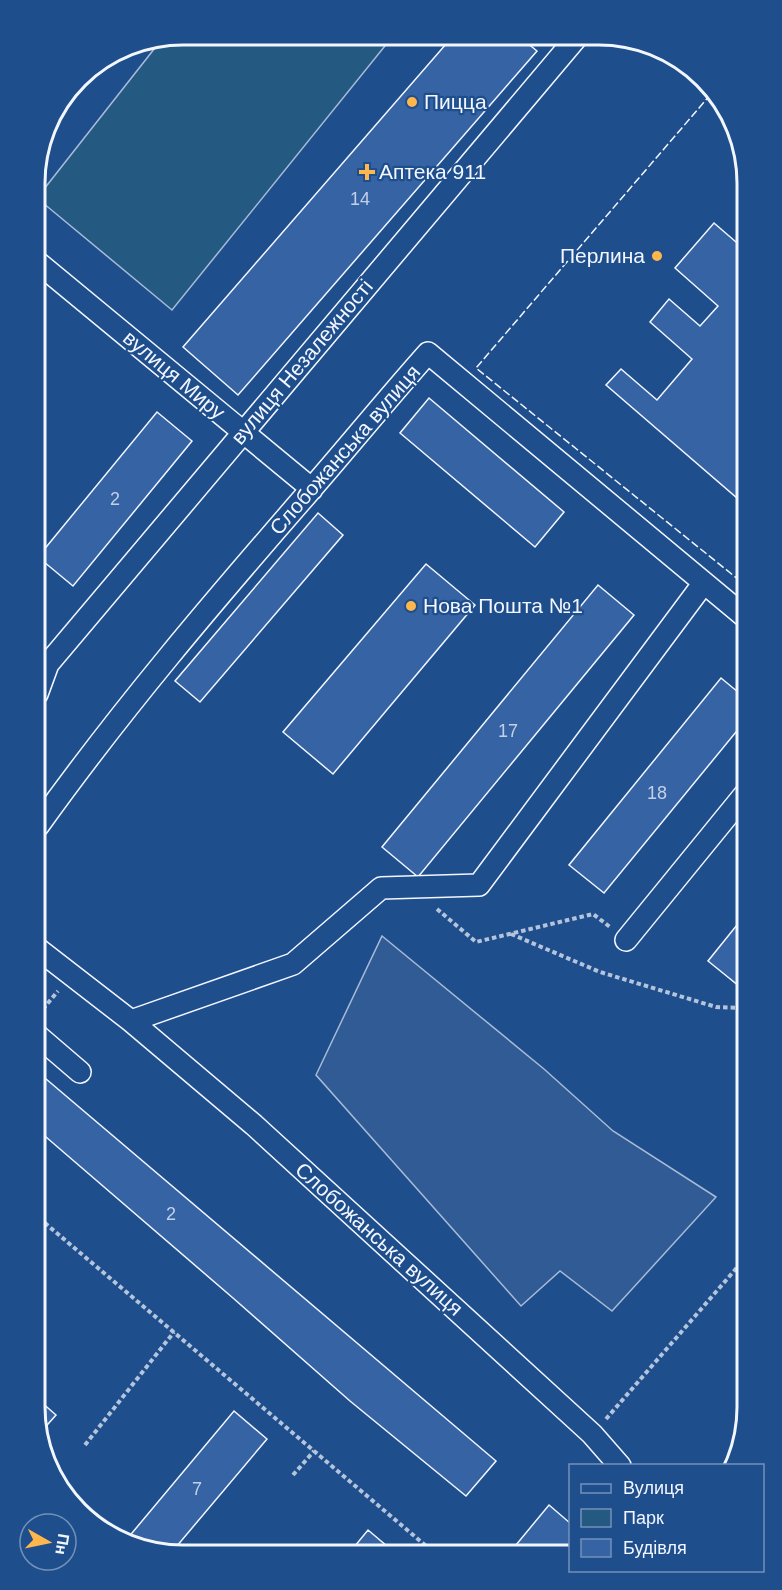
<svg xmlns="http://www.w3.org/2000/svg" width="782" height="1590" viewBox="0 0 782 1590" font-family="Helvetica,sans-serif">
<style>
.green{fill:#245a82;stroke:#a8bbd7;stroke-width:1.5}
.parking{fill:#305b95;stroke:#a8bbd7;stroke-width:1.5}
.building{fill:#3563a3;stroke:#f2f6ff;stroke-width:1.5}
.lines{fill:none;stroke-linecap:round;stroke-linejoin:round}
.minor-casing{stroke:#f2f6ff;stroke-width:24}
.path{stroke:#b3c4dc;stroke-width:4;stroke-dasharray:4.5 3;stroke-linecap:butt}
.minor{stroke:#1f4e8c;stroke-width:21}
.fence{stroke:#f2f6ff;stroke-width:1.5;stroke-dasharray:8 3;stroke-linecap:butt}
.poi-dot{fill:#ffb74d;stroke:#1f4e8c;stroke-width:2}
.labels{text-anchor:middle;stroke-width:4.5;stroke-linejoin:round;paint-order:stroke}
.number-label{font-size:18px;fill:#c3d1e8}
.poi-label{font-size:21px;fill:#f2f6ff;stroke:#1f4e8c;text-anchor:start}
.street-label{font-size:21px;fill:#f2f6ff;stroke:#1f4e8c}
.rim{fill:none;stroke:#f2f6ff;stroke-width:3}
</style>
<rect width="100%" height="100%" fill="#1f4e8c"/>
<path class="green" d="M183 35 393 36 172 310 37 198 162 39Z"/>
<path class="parking" d="M382 936 544 1069 613 1131 716 1197 612 1311 560 1271 521 1306 316 1075Z"/>
<path class="building" d="M453 36 520 37 537 51 238 395 183 347Z
M714 223 743 248 744 504 606 385 621 369 657 400 692 359 650 322 669 299 700 326 718 306 675 268Z
M429 398 564 512 535 547 400 433Z
M157 412 192 441 73 586 38 557Z
M318 513 343 535 200 702 175 681Z
M426 564 475 605 333 774 283 732Z
M598 585 634 615 418 877 382 847Z
M721 678 744 697 745 721 604 893 569 865Z
M745 915 746 989 744 990 708 961Z
M39 1073 496 1461 466 1496 350 1401 233 1298 39 1131Z
M40 1401 56 1415 40 1433Z
M234 1411 267 1439 171 1553H155L127 1539Z
M549 1505 570 1523V1551H511Z
M368 1530 394 1552H350Z"/>
<g class="lines">
<g class="minor-casing">
<path id="minor" d="M36 261 312 489
M37 694 48 664 577 37
M38 826C121 710 213 602 307 494 348 447 387 399 428 353L744 616
M626 940 745 794
M38 949 131 1021 254 1125 592 1434 620 1466
M131 1021 293 964 381 888 479 885 703 584
M38 1036 80 1072"/>
</g>
<path class="path" d="M437 909 476 942 593 914 610 927
M511 934 600 972 716 1007 746 1008
M38 1015 58 991
M39 1218 432 1551
M606 1419 747 1256
M85 1445 174 1332
M293 1475 314 1451"/>
<use href="#minor" class="minor"/>
<path class="fence" d="M711 94 476 368 744 584"/>
</g>
<g class="poi-dot">
<circle cx="412" cy="102" r="6"/>
<path d="M364 163h6v6h6v6h-6v6h-6v-6h-6v-6h6z"/>
<circle cx="657" cy="256" r="6"/>
<circle cx="411" cy="606" r="6"/>
</g>
<g class="labels">
<g class="number-label">
<text x="360" y="205">14</text>
<text x="115" y="505">2</text>
<text x="508" y="737">17</text>
<text x="657" y="799">18</text>
<text x="171" y="1220">2</text>
<text x="197" y="1495">7</text>
</g>
<g class="poi-label">
<text x="424" y="109">Пицца</text>
<text x="379" y="179">Аптека 911</text>
<text x="645" y="263" text-anchor="end">Перлина</text>
<text x="423" y="613">Нова Пошта №1</text>
</g>
<g class="street-label">
<text transform="translate(302 362) rotate(-50)" y="7">вулиця Незалежності</text>
<text transform="translate(174 375) rotate(40)" y="7">вулиця Миру</text>
<text transform="translate(345 450) rotate(-49)" y="7">Слобожанська вулиця</text>
<text transform="translate(379 1239) rotate(42)" y="7">Слобожанська вулиця</text>
</g>
</g>
<path d="M0 0H782V1590H0ZM183 45H599A138 138 0 0 1 737 183V1407A138 138 0 0 1 599 1545H183A138 138 0 0 1 45 1407V183A138 138 0 0 1 183 45Z" fill="#1f4e8c" fill-rule="evenodd"/>
<path class="rim" d="M183 45H599A138 138 0 0 1 737 183V1407A138 138 0 0 1 599 1545H183A138 138 0 0 1 45 1407V183A138 138 0 0 1 183 45Z"/>
<rect x="569" y="1464" width="195" height="108" fill="#1f4e8c" stroke="#7391ba" stroke-width="1.5"/>
<rect x="581" y="1484" width="30" height="9" fill="#1f4e8c" stroke="#7391ba" stroke-width="1.5"/>
<text x="623" y="1494" font-size="18" fill="#f2f6ff">Вулиця</text>
<rect x="581" y="1509" width="30" height="18" fill="#245a82" stroke="#7391ba" stroke-width="1.5"/>
<text x="623" y="1524" font-size="18" fill="#f2f6ff">Парк</text>
<rect x="581" y="1539" width="30" height="18" fill="#3563a3" stroke="#7391ba" stroke-width="1.5"/>
<text x="623" y="1554" font-size="18" fill="#f2f6ff">Будівля</text>
<g transform="translate(48 1542) rotate(99)"><circle r="28" fill="#1f4e8c" stroke="#7391ba" stroke-width="1.5"/>
<path d="M0-4.5L10 22L0 15L-10 22Z" fill="#ffb74d"/>
<text y="-9" font-size="16" font-weight="bold" text-anchor="middle" fill="#f2f6ff">Пн</text>
</g>
</svg>
